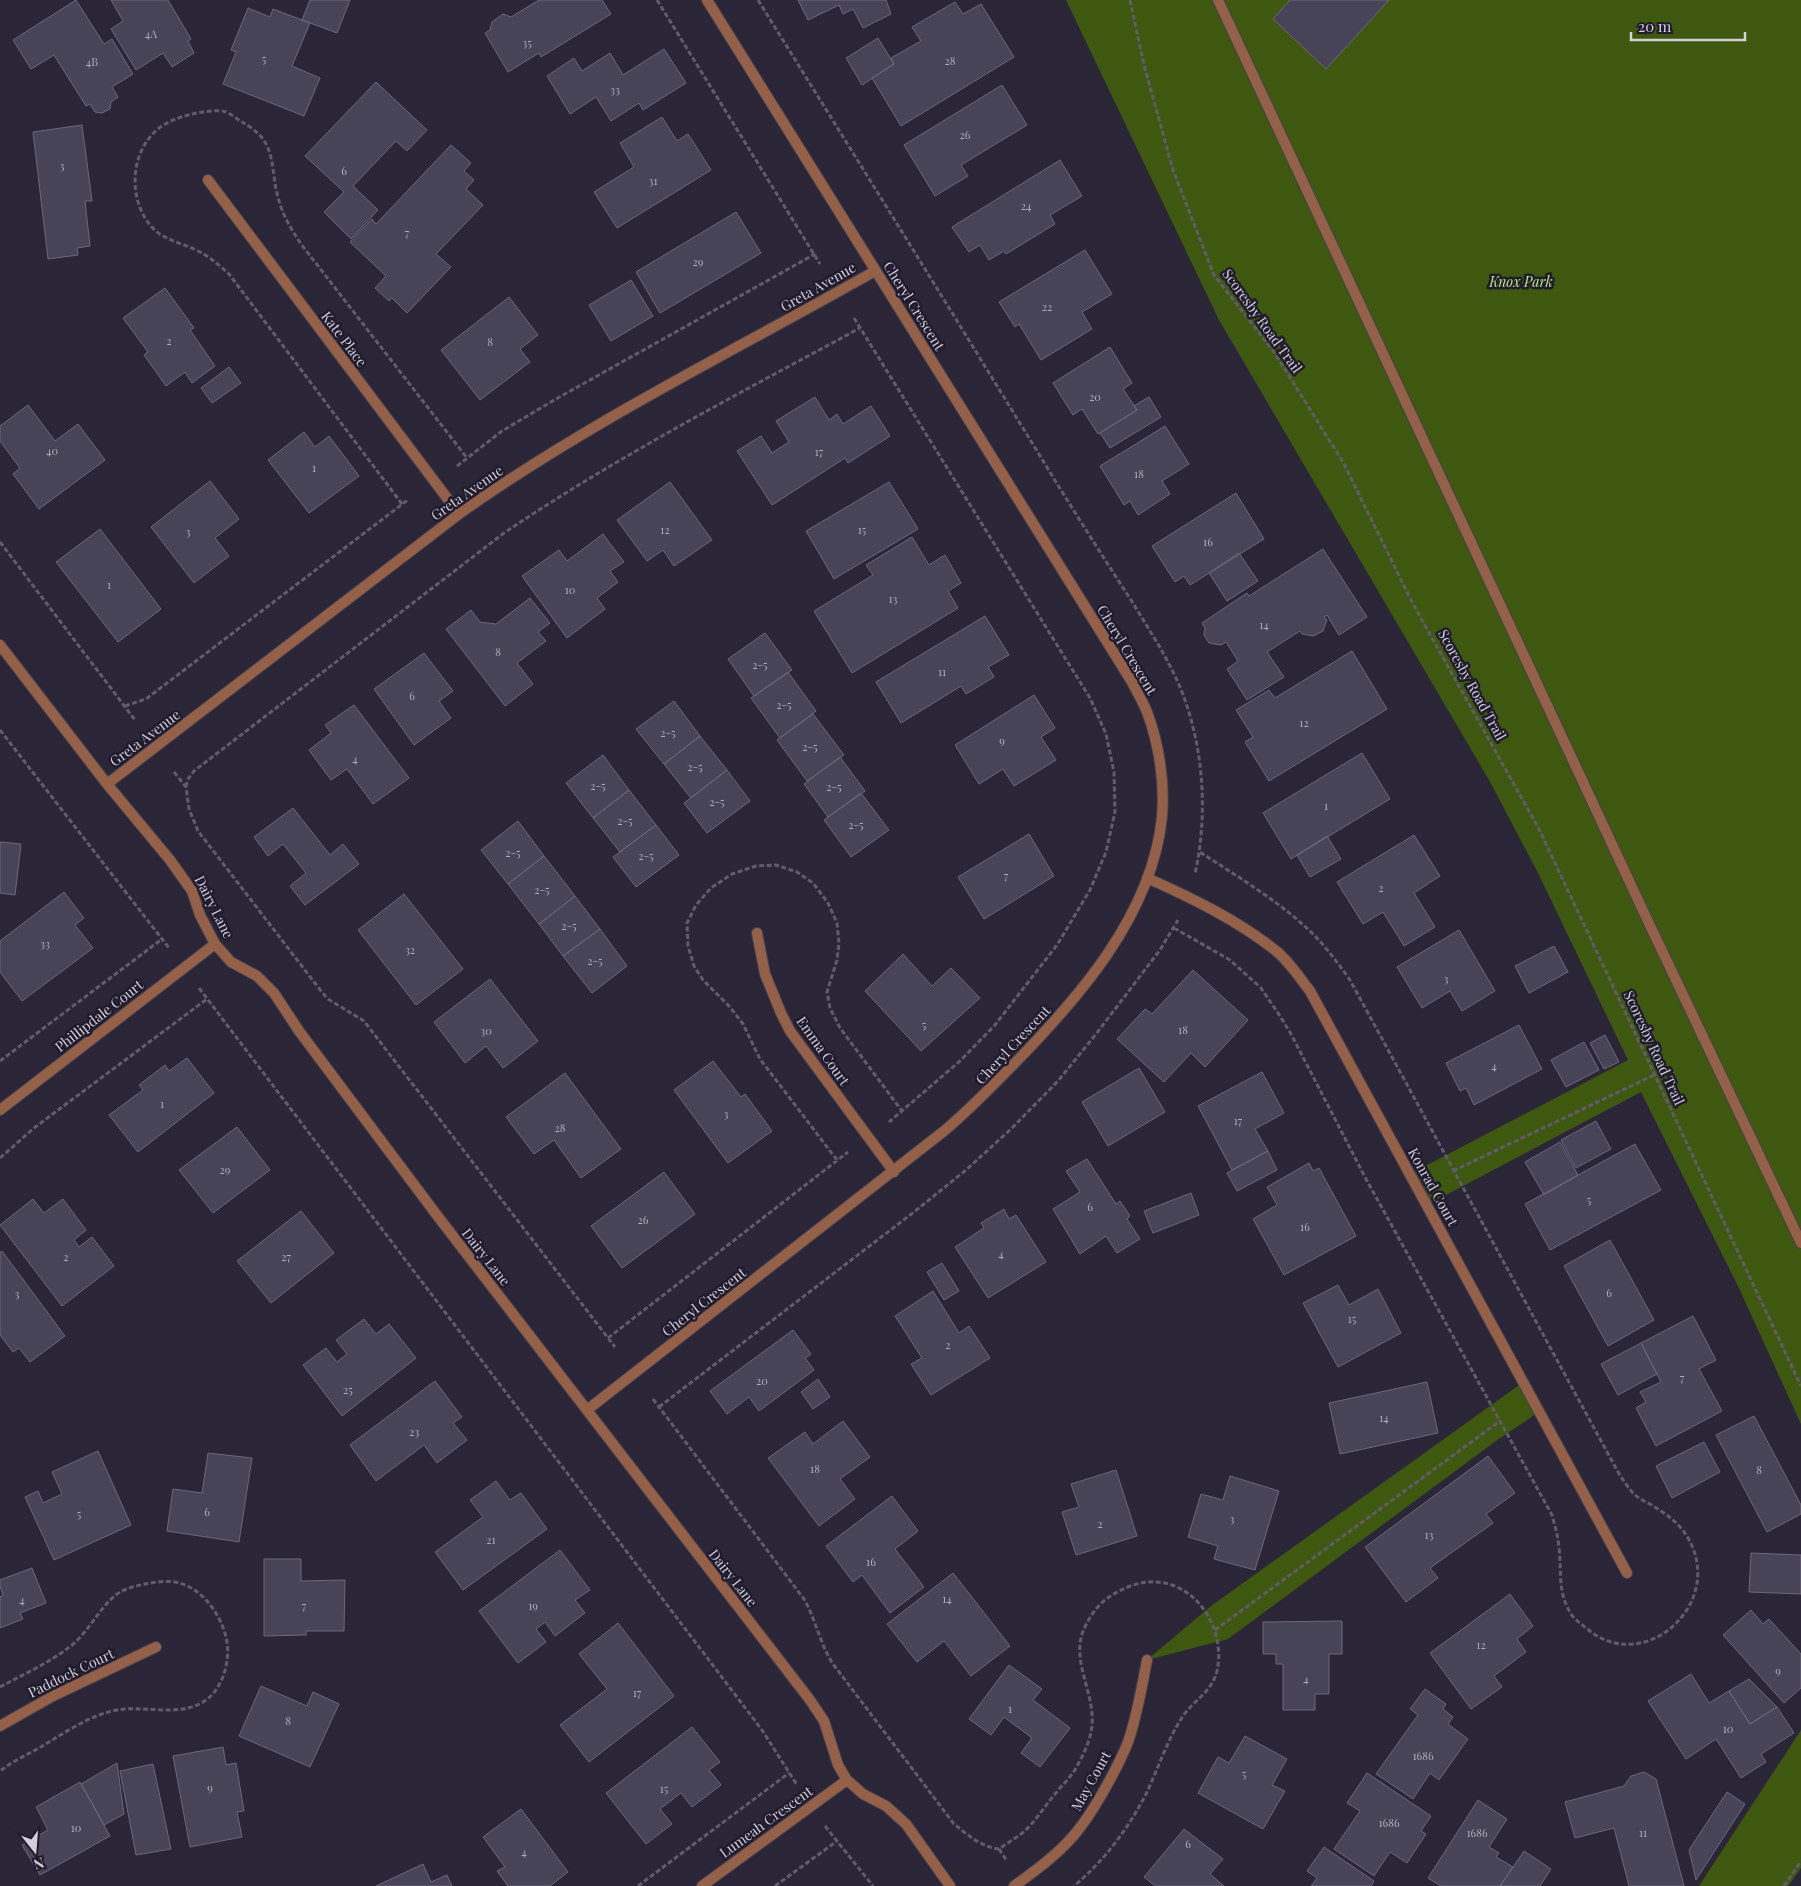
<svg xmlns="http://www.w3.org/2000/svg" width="1801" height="1886" viewBox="0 0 1801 1886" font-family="'Playfair Display',serif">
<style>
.green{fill:#3f580f}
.building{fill:#484457;stroke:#6c677b}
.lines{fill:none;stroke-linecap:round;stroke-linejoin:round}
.lane-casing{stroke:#454151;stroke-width:12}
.street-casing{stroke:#454151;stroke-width:12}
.path{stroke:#605c6c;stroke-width:3;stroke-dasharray:5 2.5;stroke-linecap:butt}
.lane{stroke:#946148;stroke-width:10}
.street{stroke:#946148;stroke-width:10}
.labels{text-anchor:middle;stroke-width:5;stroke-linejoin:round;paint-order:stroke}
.number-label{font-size:11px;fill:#b0acba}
.park-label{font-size:14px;font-style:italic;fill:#bce67f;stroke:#211c2d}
.street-label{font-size:14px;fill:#d2cfdb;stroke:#211c2d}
</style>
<rect width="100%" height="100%" fill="#2a2637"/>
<path class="green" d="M1066 0H1801V1424L1737 1284 1641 1092 1427 1205 1410 1174 1628 1060 1537 871 1489 780 1219 320Z
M1522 1383 1539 1412 1500 1438 1228 1639 1147 1660 1211 1606Z
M1801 1730V1868L1788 1886H1699Z"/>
<path class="building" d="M76 0 104 44 112 39 133 74 112 87 118 97 111 102 110 109 102 113 95 112 90 104 86 106 54 55 31 69 13 40Z
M111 0H168L191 39 188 41 194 53 172 67 163 53 136 70 111 29 123 21Z
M310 0H350L337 33 302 20Z
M539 0H602L611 14 541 57 539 53 508 72 485 33 490 30 492 22 503 14 511 17Z
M798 0H886L891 14 863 28 853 9 843 14 839 5 808 20Z
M1290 0H1389L1326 69 1273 19Z
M955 2 963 14 981 4 1014 57 901 126 872 78 894 64 891 58 921 41 912 27Z
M248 8 270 17 273 9 310 23 292 66 320 78 304 116 223 84 236 52 231 50Z
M878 38 894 64 862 85 846 58Z
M664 49 686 83 643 110 639 103 611 121 596 97 570 114 547 76 574 58 582 71 610 53 623 75Z
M376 82 427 130 407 151 396 141 353 186 378 210 351 239 324 212 344 192 305 156Z
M1002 85 1027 125 961 165 968 176 935 196 904 145Z
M662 117 677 141 688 134 711 170 617 228 594 192 634 167 620 143Z
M82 125 92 201H85L90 246 77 248 78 255 48 259 33 132Z
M451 145 471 163 464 171 474 180 466 189 483 205 436 254 451 267 407 313 392 298 389 301 375 288 386 276 350 242 372 219 376 224Z
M1060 160 1082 196 1050 215 1055 224 1006 254 1004 251 989 260 980 245 969 252 952 227Z
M736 212 761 253 660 313 636 272Z
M1085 250 1112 294 1082 312 1092 329 1041 360 1019 324 1015 327 999 302Z
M631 280 653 316 611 341 589 305Z
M165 288 194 328 190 330 215 366 192 383 185 372 166 386 144 355 148 352 123 318Z
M509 297 538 335 520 349 530 362 480 400 441 350Z
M1110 347 1132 383 1123 389 1137 410 1098 434 1082 409 1073 415 1053 383Z
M229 367 241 383 212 403 201 388Z
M815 397 829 420 837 414 843 424 871 406 890 436 848 463 845 458 772 505 737 451 761 436 772 453 789 442 776 421Z
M1149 397 1161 417 1110 448 1100 433 1137 410 1134 406Z
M28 405 55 441 78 424 105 460 39 509 13 474 20 468 0 441V426Z
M1165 426 1189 464 1162 481 1170 494 1138 515 1130 501 1124 505 1100 466Z
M304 432 315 447 329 436 359 476 309 513 268 460Z
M210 481 239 519 215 538 229 556 194 583 151 527Z
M670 482 712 540 674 566 663 550 647 561 617 520Z
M889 482 918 529 834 579 806 531Z
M1236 493 1264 539 1190 585 1184 576 1175 582 1152 546Z
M100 529 161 609 118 642 56 562Z
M603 534 624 562 610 571 618 582 597 598 605 609 567 638 522 576 559 550 567 561Z
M912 537 929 565 945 555 961 583 948 591 958 608 852 673 814 611 873 575 866 565Z
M1323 549 1367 617 1339 635 1327 615 1324 617 1327 620 1323 631 1313 636 1302 634 1300 631 1267 652 1284 677 1247 700 1227 669 1238 661 1226 642 1221 645 1209 643 1204 635 1205 628 1202 623 1247 593 1249 596Z
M1239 553 1258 581 1227 601 1209 573Z
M530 598 550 623 538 632 546 641 517 663 533 684 505 706 446 629 471 610 480 622 496 624Z
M985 616 1009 655 988 667 994 677 966 694 961 686 901 723 876 682Z
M765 633 792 670 754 696 728 659Z
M1352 651 1387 709 1269 781 1245 742 1253 737 1236 710 1269 690 1275 698Z
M424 653 453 691 439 701 451 718 414 745 374 689Z
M788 672 816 711 780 738 751 698Z
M1034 695 1055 728 1041 737 1056 760 1014 786 1003 769 979 784 955 745Z
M674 701 700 736 664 764 636 729Z
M354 705 409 778 373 804 347 769 331 780 309 750 331 733 325 725Z
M813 714 844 755 807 781 777 740Z
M700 736 727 770 691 798 664 764Z
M1362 753 1390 799 1291 859 1263 813Z
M603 755 629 790 593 818 566 783Z
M840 757 865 791 828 817 804 784Z
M727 770 750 801 707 833 684 803Z
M629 790 656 825 620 852 593 818Z
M861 793 889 830 851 857 824 820Z
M293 808 330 855 343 844 359 864 305 905 290 886 306 873 283 844 268 856 254 837Z
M518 821 544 856 508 884 481 850Z
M656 825 679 855 636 887 613 857Z
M1029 834 1054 876 984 919 958 877Z
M1414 835 1440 876 1414 893 1435 927 1404 946 1383 912 1363 924 1337 882Z
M1327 836 1341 859 1310 877 1297 855Z
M0 842 21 844 15 895 0 893Z
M544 856 575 896 539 924 508 884Z
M64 892 84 918 75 925 93 948 22 1001 0 972V941Z
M404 894 463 969 416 1005 358 930Z
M575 896 600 929 563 956 539 924Z
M600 929 627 966 592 993 563 956Z
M1459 930 1495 991 1462 1011 1450 991 1422 1008 1397 967Z
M1554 946 1568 972 1529 993 1515 966Z
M903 954 932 986 951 968 980 998 921 1051 865 991Z
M1193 970 1248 1020 1205 1067 1191 1053 1164 1082 1117 1039 1145 1009 1152 1014Z
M490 979 538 1041 503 1068 486 1046 465 1063 434 1022Z
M1519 1025 1542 1069 1474 1105 1466 1088 1460 1091 1446 1063Z
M1605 1035 1619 1062 1604 1069 1590 1043Z
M1584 1042 1599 1070 1566 1087 1551 1060Z
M187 1058 214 1093 138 1152 109 1115 143 1090 139 1085 165 1065 169 1071Z
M713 1061 741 1097 745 1094 772 1131 728 1163 674 1090Z
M1139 1068 1165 1112 1108 1146 1082 1102Z
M1262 1072 1284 1113 1255 1129 1268 1151 1232 1170 1198 1106Z
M565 1073 621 1149 581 1178 554 1140 534 1154 506 1117Z
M1596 1121 1611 1149 1576 1168 1561 1140Z
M237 1127 270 1170 213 1213 179 1170Z
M1560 1142 1578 1175 1544 1195 1525 1162Z
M1635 1144 1661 1190 1550 1250 1525 1204Z
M1268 1151 1277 1170 1237 1191 1227 1173Z
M1087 1159 1116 1204 1120 1201 1130 1216 1127 1219 1140 1239 1117 1253 1106 1236 1080 1254 1053 1209 1080 1192 1066 1171Z
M1309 1163 1313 1171 1319 1168 1356 1236 1284 1275 1253 1219 1277 1205 1267 1187Z
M664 1172 695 1214 622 1268 591 1226Z
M1191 1193 1199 1215 1153 1233 1144 1211Z
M33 1199 44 1213 63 1199 86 1230 74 1240 79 1247 92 1237 114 1266 62 1306 0 1225Z
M1004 1209 1009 1219 1016 1215 1046 1262 988 1298 955 1247 984 1228 981 1223Z
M301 1211 334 1253 271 1303 237 1261Z
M1610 1240 1654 1320 1608 1346 1564 1266Z
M2 1251 65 1336 30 1362 19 1348 13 1352 0 1335V1253Z
M942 1263 959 1291 944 1300 927 1272Z
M1338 1285 1349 1305 1378 1289 1401 1333 1338 1367 1303 1303Z
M933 1291 959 1333 969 1326 990 1358 931 1395 911 1364 922 1358 895 1316Z
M1693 1316 1716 1360 1699 1369 1722 1411 1656 1446 1636 1408 1646 1402 1640 1392 1661 1382 1641 1343Z
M364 1319 376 1334 389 1324 416 1358 342 1416 303 1365 326 1348 337 1362 347 1354 336 1340Z
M793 1330 811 1354 805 1358 814 1370 759 1411 749 1397 727 1414 710 1391Z
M1641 1343 1657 1374 1618 1395 1601 1364Z
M818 1379 830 1397 813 1409 801 1392Z
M435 1381 462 1417 453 1423 467 1440 437 1463 424 1445 376 1481 350 1445Z
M1427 1382 1438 1433 1340 1454 1329 1403Z
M1754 1416 1801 1505V1514L1767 1532 1716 1435Z
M843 1421 870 1457 840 1479 855 1499 819 1526 768 1458 805 1432 813 1444Z
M1704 1442 1720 1472 1672 1498 1656 1466Z
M98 1451 131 1525 54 1560 25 1497 38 1491 43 1503 62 1494 52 1472Z
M208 1453 252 1458 239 1542 167 1531 173 1489 202 1493Z
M1488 1456 1515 1493 1486 1514 1493 1523 1430 1568 1438 1578 1406 1602 1365 1547Z
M1116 1470 1137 1536 1076 1555 1062 1512 1079 1507 1071 1484Z
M1230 1476 1279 1491 1255 1570 1214 1559 1218 1546 1188 1537 1201 1494 1223 1500Z
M496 1481 510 1500 521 1493 547 1529 463 1590 435 1552 483 1517 470 1500Z
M892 1496 918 1531 895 1549 924 1587 890 1613 862 1575 853 1582 826 1546Z
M560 1550 590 1590 575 1600 585 1613 555 1636 545 1622 536 1629 546 1642 518 1663 479 1611Z
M1751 1553 1801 1555V1594L1749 1592Z
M264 1559H301V1581L345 1580 344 1631H306V1635L264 1636Z
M32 1568 46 1603 20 1613 23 1619 0 1628V1597L3 1595 0 1586V1580Z
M953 1573 1010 1646 971 1676 944 1641 917 1662 887 1624Z
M1510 1594 1533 1626 1517 1639 1526 1652 1494 1676 1502 1687 1471 1709 1430 1653Z
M1751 1610 1763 1624 1769 1619 1801 1654V1688L1784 1703 1723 1635Z
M1342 1621V1654H1329V1694H1315V1710H1283V1664H1276V1654H1263V1622Z
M618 1623 674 1696 589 1762 560 1725 607 1689 579 1654Z
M1009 1665 1042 1689 1033 1700 1070 1728 1040 1767 1021 1753 1032 1738 1004 1717 991 1735 969 1719Z
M1691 1674 1709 1703 1729 1691 1750 1724 1777 1707 1794 1733 1761 1754 1766 1762 1741 1778 1716 1739 1686 1759 1648 1701Z
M1749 1679 1777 1707 1750 1724 1729 1691Z
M261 1686 307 1706 313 1692 339 1704 310 1767 239 1736Z
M1425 1689 1446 1704 1443 1709 1453 1717 1448 1724 1468 1739 1439 1780 1430 1773 1413 1799 1376 1774 1418 1715 1410 1709Z
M692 1727 720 1762 709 1770 721 1785 692 1807 681 1793 660 1809 672 1824 646 1844 606 1793Z
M1245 1736 1287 1759 1272 1785 1285 1791 1263 1829 1198 1793 1218 1757 1229 1763Z
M223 1747 226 1765 236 1763 244 1811 237 1812 242 1837 190 1847 173 1756Z
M117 1763 124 1814 104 1825 81 1784Z
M153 1764 171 1849 136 1855 120 1771Z
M1644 1772 1656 1779 1684 1886H1629L1614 1828 1575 1838 1565 1802 1624 1786 1631 1776Z
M1367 1773 1431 1816 1421 1831 1426 1834 1407 1863 1390 1852 1374 1876 1334 1849 1360 1811 1347 1803Z
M80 1782 110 1836 40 1875 22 1845 48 1830 36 1807Z
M1727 1792 1745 1804 1696 1880 1689 1850Z
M1478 1800 1507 1819 1489 1847 1499 1853 1496 1857 1513 1867 1500 1886H1441L1428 1878Z
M521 1809 568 1872 550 1886H508L497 1871 505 1867 483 1837Z
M1184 1829 1223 1859 1210 1874 1224 1886H1155L1144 1877Z
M1324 1847 1374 1881 1371 1886H1311L1317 1878 1307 1871Z
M1524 1851 1551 1869 1540 1886H1500Z
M423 1864 431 1882 447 1875 452 1886H376Z"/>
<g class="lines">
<g class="lane-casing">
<path id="lane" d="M1218 0 1646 917 1801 1243"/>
</g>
<g class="street-casing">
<path id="street" d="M208 180 459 514
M0 645 107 784 170 860 192 891 200 915 215 944 231 962 257 976 274 993 299 1031 436 1214 810 1700 824 1721 838 1765 847 1780 863 1794 886 1806 906 1824 950 1886
M107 784 459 514C590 421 736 350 875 271
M1147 878C1192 898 1237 920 1275 950 1289 961 1299 977 1310 991L1627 1573
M757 933 765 974 781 1013 790 1031 894 1172
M0 1110 215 944
M587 1410 944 1131C968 1111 988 1090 1010 1068 1077 1000 1152 916 1162 817 1165 782 1159 744 1147 712 1143 702 1137 692 1132 682L707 0
M0 1726 53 1696 156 1647
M702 1886 847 1780
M1014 1886C1038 1869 1065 1849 1082 1825 1097 1805 1119 1765 1128 1742 1137 1716 1142 1687 1147 1660"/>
</g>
<path class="path" d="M657 0 820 264
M758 0C855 156 952 312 1048 469 1075 513 1103 557 1131 600 1149 630 1169 659 1182 692 1204 749 1208 815 1195 874
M1130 0 1144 65 1173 170 1214 275 1274 352 1343 462 1413 604 1539 829 1801 1386
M854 318 1090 698 1106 734 1114 772 1115 812 1106 852 1090 890 1057 945 995 1025 960 1061 889 1122
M457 466 502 431 556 399 815 254
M402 504 229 274C219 265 209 256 196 250 180 242 162 240 150 225 128 198 130 152 158 129 168 121 180 117 192 114 202 112 216 109 226 112 231 114 237 119 242 122 249 126 258 132 263 139 275 156 272 177 278 197 282 214 291 229 301 244L467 458
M0 542 135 720
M125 706 146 699 409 499
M0 730 169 948
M174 772 186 787 189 809 198 831 321 991 328 999 364 1021 615 1347
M186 787 188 779 194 771 504 533C618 456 740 393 860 328
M1174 928 1230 960 1261 988 1280 1016 1291 1034 1366 1179 1552 1515C1555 1526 1558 1536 1559 1548 1562 1573 1557 1591 1571 1614 1576 1621 1584 1626 1591 1632 1646 1672 1719 1607 1692 1546 1683 1525 1668 1515 1650 1504 1644 1501 1638 1498 1634 1494 1628 1488 1623 1480 1618 1472L1350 980C1338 963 1326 947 1312 933 1279 901 1238 877 1200 852
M199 988 762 1730 797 1785
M0 1061 162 939
M0 1158 34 1128 207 999
M837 1160 760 1059 743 1024 730 1007 703 980 694 966 688 946 687 923 696 905 711 888 732 874 756 866 776 865 797 872 813 883 828 903 837 923 839 943 837 960 827 992 830 1008 840 1028 902 1111
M1453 1171 1654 1075
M608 1338 848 1152
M653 1399 804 1599C816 1620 820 1644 833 1664L954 1824C968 1835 981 1847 999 1849 1006 1844 1014 1839 1021 1834 1034 1824 1044 1807 1055 1794 1062 1785 1071 1777 1076 1768 1083 1756 1091 1739 1092 1725 1095 1689 1067 1657 1087 1623 1092 1613 1100 1603 1109 1597 1130 1583 1155 1576 1179 1588 1209 1603 1224 1640 1217 1671 1212 1692 1194 1700 1183 1716 1167 1740 1158 1769 1146 1794 1128 1829 1104 1861 1074 1886
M659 1407 914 1212 966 1170 1011 1129 1058 1081 1096 1034 1160 950 1178 920
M1215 1630 1500 1421
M0 1687C24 1674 51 1662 72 1645 90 1630 99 1608 117 1594 126 1588 136 1586 145 1584 156 1582 169 1580 179 1583 204 1589 223 1618 227 1642 230 1661 223 1688 206 1700 181 1718 145 1705 117 1710 89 1715 63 1734 39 1748 26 1755 12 1762 0 1771
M825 1826 873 1886
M999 1849 1007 1861
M638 1886 789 1773
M775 1886 837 1841
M1784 1886 1801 1861"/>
<use href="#lane" class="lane"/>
<use href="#street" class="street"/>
</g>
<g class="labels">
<g class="number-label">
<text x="151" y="38">4A</text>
<text x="527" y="47">35</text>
<text x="264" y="63">5</text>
<text x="950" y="65">28</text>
<text x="92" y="66">4B</text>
<text x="615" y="94">33</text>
<text x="965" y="139">26</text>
<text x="62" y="170">3</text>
<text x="344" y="175">6</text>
<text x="653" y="185">31</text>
<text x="1026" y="210">24</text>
<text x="407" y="237">7</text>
<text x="698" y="266">29</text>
<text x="1047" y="311">22</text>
<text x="169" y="345">2</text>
<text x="490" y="346">8</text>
<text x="1095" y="401">20</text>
<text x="52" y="455">40</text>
<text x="819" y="456">17</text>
<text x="314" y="472">1</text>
<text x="1139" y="478">18</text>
<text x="665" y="534">12</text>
<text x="862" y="534">15</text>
<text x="188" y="536">3</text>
<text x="1208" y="546">16</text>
<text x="109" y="589">1</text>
<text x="570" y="594">10</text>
<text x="893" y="603">13</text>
<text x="1264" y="629">14</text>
<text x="498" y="656">8</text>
<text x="760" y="669">2-5</text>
<text x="942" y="676">11</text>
<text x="412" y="700">6</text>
<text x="784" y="709">2-5</text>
<text x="1304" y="727">12</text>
<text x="668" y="737">2-5</text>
<text x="1002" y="745">9</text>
<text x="810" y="751">2-5</text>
<text x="355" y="763">4</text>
<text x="695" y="771">2-5</text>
<text x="598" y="790">2-5</text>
<text x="834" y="791">2-5</text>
<text x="717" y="806">2-5</text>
<text x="1326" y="810">1</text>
<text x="625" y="825">2-5</text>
<text x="856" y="829">2-5</text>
<text x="513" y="857">2-5</text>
<text x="646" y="860">2-5</text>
<text x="1006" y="880">7</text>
<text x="1381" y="892">2</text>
<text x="542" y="894">2-5</text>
<text x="569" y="930">2-5</text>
<text x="45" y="948">33</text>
<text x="410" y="954">32</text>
<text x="595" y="965">2-5</text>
<text x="1446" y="983">3</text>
<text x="924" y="1029">5</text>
<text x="1183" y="1034">18</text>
<text x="486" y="1035">30</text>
<text x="1494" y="1070">4</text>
<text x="162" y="1108">1</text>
<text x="726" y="1118">3</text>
<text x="1238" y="1125">17</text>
<text x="560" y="1132">28</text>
<text x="225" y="1174">29</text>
<text x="1589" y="1204">5</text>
<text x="1090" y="1211">6</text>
<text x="643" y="1224">26</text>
<text x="1305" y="1231">16</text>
<text x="1001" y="1258">4</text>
<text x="66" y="1261">2</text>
<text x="286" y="1261">27</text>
<text x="1609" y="1297">6</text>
<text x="17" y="1298">3</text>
<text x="1352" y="1323">15</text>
<text x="948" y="1349">2</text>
<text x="1682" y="1382">7</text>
<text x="762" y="1385">20</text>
<text x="348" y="1394">25</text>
<text x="1384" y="1422">14</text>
<text x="414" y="1436">23</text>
<text x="815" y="1473">18</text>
<text x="1759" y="1474">8</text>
<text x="207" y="1516">6</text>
<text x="79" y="1518">5</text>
<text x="1232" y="1523">3</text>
<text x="1100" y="1528">2</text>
<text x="1429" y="1539">13</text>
<text x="491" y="1544">21</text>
<text x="871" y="1566">16</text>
<text x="947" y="1603">14</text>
<text x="22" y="1604">4</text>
<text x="304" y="1610">7</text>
<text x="533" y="1610">19</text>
<text x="1481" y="1649">12</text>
<text x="1778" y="1675">9</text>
<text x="1306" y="1683">4</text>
<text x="637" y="1697">17</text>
<text x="1010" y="1713">1</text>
<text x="288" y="1725">8</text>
<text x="1728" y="1733">10</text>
<text x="1423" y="1760">1686</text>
<text x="1244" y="1778">5</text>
<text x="210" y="1792">9</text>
<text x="664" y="1793">15</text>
<text x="1389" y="1827">1686</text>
<text x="76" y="1832">10</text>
<text x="1477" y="1837">1686</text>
<text x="1643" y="1837">11</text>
<text x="1188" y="1848">6</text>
<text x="524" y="1856">4</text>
</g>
<g class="park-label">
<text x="1521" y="287">Knox Park</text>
</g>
<g class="street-label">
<text transform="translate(818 287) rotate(-30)" y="5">Greta Avenue</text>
<text transform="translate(914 306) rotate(58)" y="5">Cheryl Crescent</text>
<text transform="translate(1262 321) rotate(54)" y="5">Scoresby Road Trail</text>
<text transform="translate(344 339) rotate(53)" y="5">Kate Place</text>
<text transform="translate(467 493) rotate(-35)" y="5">Greta Avenue</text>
<text transform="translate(1127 650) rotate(59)" y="5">Cheryl Crescent</text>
<text transform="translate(1472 685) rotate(61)" y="5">Scoresby Road Trail</text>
<text transform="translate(145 738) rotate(-37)" y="5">Greta Avenue</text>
<text transform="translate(214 907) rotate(63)" y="5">Dairy Lane</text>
<text transform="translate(99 1016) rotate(-38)" y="5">Phillipdale Court</text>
<text transform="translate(1013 1045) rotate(-47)" y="5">Cheryl Crescent</text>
<text transform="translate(1654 1048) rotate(65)" y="5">Scoresby Road Trail</text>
<text transform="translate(823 1051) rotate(55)" y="5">Emma Court</text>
<text transform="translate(1433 1187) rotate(61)" y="5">Konrad Court</text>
<text transform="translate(486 1257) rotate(52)" y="5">Dairy Lane</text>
<text transform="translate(704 1302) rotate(-38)" y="5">Cheryl Crescent</text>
<text transform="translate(733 1578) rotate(52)" y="5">Dairy Lane</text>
<text transform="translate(71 1673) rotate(-26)" y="5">Paddock Court</text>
<text transform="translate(1091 1781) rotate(-61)" y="5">May Court</text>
<text transform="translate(766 1822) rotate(-36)" y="5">Lumeah Crescent</text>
</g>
</g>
<g transform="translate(35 1851) rotate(163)" stroke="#211c2d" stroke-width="4" paint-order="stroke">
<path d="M0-4L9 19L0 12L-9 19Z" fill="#d2cfdb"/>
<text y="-8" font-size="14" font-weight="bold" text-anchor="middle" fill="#d2cfdb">N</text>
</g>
<path d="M1631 32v8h114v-8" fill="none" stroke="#d2cfdb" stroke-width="2.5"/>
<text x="1638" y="32" font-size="15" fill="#d2cfdb" stroke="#211c2d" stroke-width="4" paint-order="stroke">20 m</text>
</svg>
